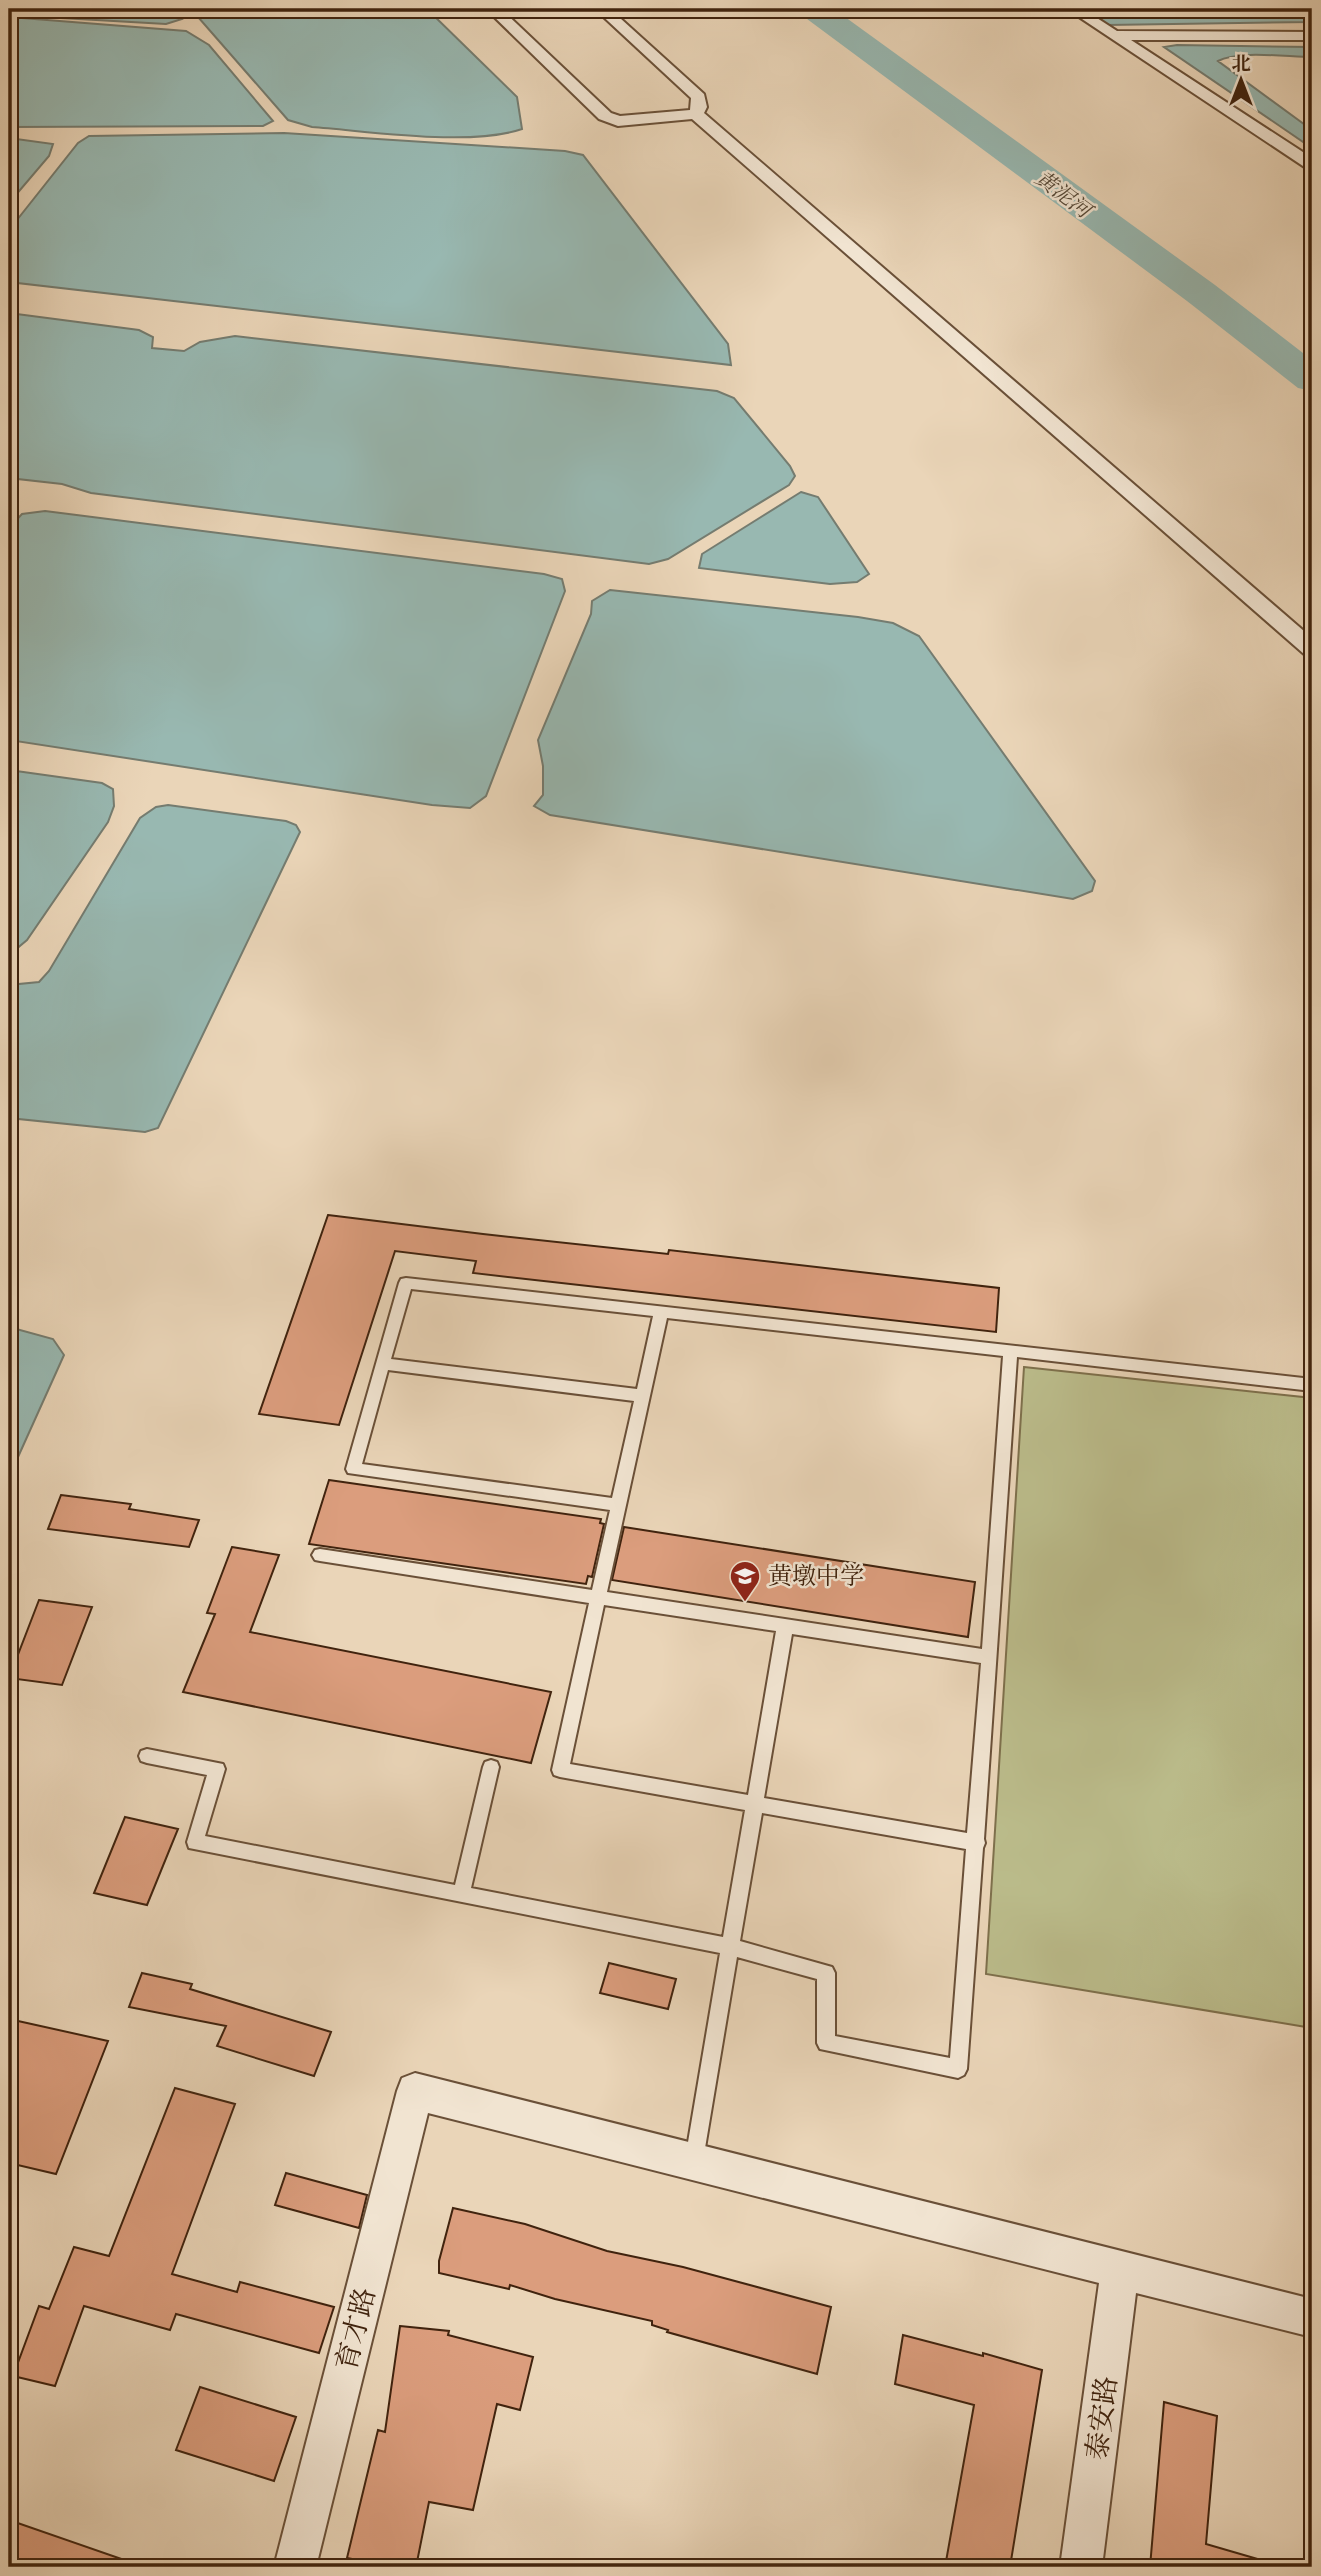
<svg xmlns="http://www.w3.org/2000/svg" width="1321" height="2576" viewBox="0 0 1321 2576" font-family="'Old Standard TT','Noto Serif SC',serif">
<style>
.green{fill:#bbbc8b;stroke:#7e704c;stroke-width:2}
.water{fill:#98b8b1;stroke:#757c70;stroke-width:2}
.lines{fill:none;stroke-linecap:round;stroke-linejoin:round}
.river{fill:#98b8b1;fill-rule:evenodd}
.building{fill:#db9d7d;stroke:#40230e;stroke-width:2}
.service-casing{stroke:#6a5038;stroke-width:4}
.minor-casing{stroke:#6a5038;stroke-width:4}
.service{fill:#f1e4d1;fill-rule:evenodd}
.minor{fill:#f1e4d1;fill-rule:evenodd}
.labels{text-anchor:middle;stroke-width:5;stroke-linejoin:round;paint-order:stroke}
.far-water-label{font-size:21px;font-style:italic;fill:#564837;stroke:#f1e4d1}
.poi-label{font-size:24px;fill:#40230e;stroke:#f1e4d1;text-anchor:start}
.near-street-label{font-size:28px;fill:#40230e;stroke:#f1e4d1}
</style>
<rect width="100%" height="100%" fill="#ead5b8"/>
<filter id="stains"><feTurbulence type="fractalNoise" baseFrequency=".00286" numOctaves="4"/><feColorMatrix values="0 0 0 0 .2 0 0 0 0 .09 0 0 0 0 .02 0 0 0 .5 -.17"/></filter>
<radialGradient id="worn" r=".72"><stop offset=".6" stop-color="#630" stop-opacity="0"/><stop offset="1" stop-color="#630" stop-opacity=".3"/></radialGradient>
<path class="green" d="M1024 1367 1312 1398V2028L986 1974Z"/>
<path class="water" d="M9 9H174L182 19 166 24 9 15Z
M191 9H427L517 97 522 129C470 147 369 131 312 127L288 120Z
M1083 9H1312V22L1107 25Z
M9 17 186 31 209 45 273 121 263 126 9 127Z
M1177 45 1312 47V57C1288 57 1238 50 1218 61L1312 130V148L1164 47Z
M284 133 565 151 583 155 728 344 731 365 9 282V230L78 143 89 136Z
M9 138 53 144 49 156 9 203Z
M9 313 139 330 153 337 152 348 184 351 200 342 235 336 717 391 734 398 790 466 795 476 789 485 668 559 649 564 91 493 62 484 9 478Z
M801 492 818 497 869 574 857 582 830 584 699 568 702 554Z
M45 511 544 574 562 579 565 591 486 796 470 808 432 805 9 740V528L22 514Z
M610 590 858 617 893 623 919 636 1095 881 1092 891 1073 899 550 815 534 806 543 795V766L538 740 591 614 592 601Z
M9 770 102 783 113 789 114 806 108 822 27 940 9 955Z
M168 805 286 821 296 825 300 832 158 1128 145 1132 9 1118V985L39 982 49 971 140 818 156 807Z
M9 1327 53 1339 64 1355 9 1477Z"/>
<g class="lines">
<path class="river" d="M798 9H834L1215 285 1312 360V391L1298 388 1187 301 803 16Z"/>
</g>
<path class="building" d="M328 1215 483 1234 668 1254 669 1250 999 1288 996 1332 473 1273 476 1261 395 1251 339 1425 259 1414Z
M329 1480 601 1519 600 1523 604 1524 592 1577 588 1576 586 1584 309 1544Z
M61 1495 131 1504 129 1509 199 1520 189 1547 48 1529Z
M624 1527 975 1582 968 1637 612 1580Z
M232 1547 279 1555 250 1632 551 1692 531 1763 183 1692 215 1614 207 1613Z
M39 1600 92 1607 62 1685 9 1678Z
M125 1817 178 1829 147 1905 94 1893Z
M609 1963 676 1979 668 2009 600 1993Z
M142 1973 192 1984 190 1989 331 2032 314 2076 217 2046 226 2026 129 2007Z
M9 2019 108 2041 56 2174 9 2163Z
M175 2088 235 2104 172 2274 237 2292 240 2282 334 2307 319 2353 176 2314 170 2330 84 2306 55 2386 13 2376 39 2306 49 2309 74 2247 109 2256Z
M286 2173 367 2195 359 2228 275 2205Z
M453 2208 525 2224 607 2251 683 2267 831 2307 817 2374 667 2332 668 2330 652 2325V2321L555 2299 510 2285 509 2289 439 2273V2261Z
M400 2326 449 2331 448 2335 533 2357 520 2410 497 2404 473 2510 429 2502 416 2567H393L347 2558 378 2430 385 2432Z
M903 2335 983 2356V2353L1042 2370 1010 2567H945L974 2405 895 2384Z
M200 2387 296 2417 274 2481 176 2450Z
M1164 2402 1217 2416 1206 2544 1261 2560 1260 2567H1150Z
M9 2520 133 2563V2567H9Z"/>
<g class="lines">
<g class="service-casing">
<path id="service" d="M406 1278 1312 1379V1391L1017 1357 984 1839 985 1843 983 1848 967 2069 964 2075 958 2078 820 2049 817 2043V1979L737 1957 703 2160 701 2167 694 2169 687 2167 685 2160 720 1953 189 1848 187 1842 207 1775 147 1763 141 1761 139 1756 141 1751 147 1749 223 1764 225 1769 205 1836 455 1885 483 1767 485 1762 491 1760 497 1762 499 1767 471 1888 723 1937 745 1810 560 1777 554 1775 552 1770 589 1603 320 1561 315 1560 312 1555 315 1550 320 1549 592 1590 610 1510 348 1473 346 1469 399 1283 401 1279ZM411 1289 653 1316 637 1389 391 1359ZM667 1318 1003 1356 982 1649 607 1592ZM388 1370 634 1401 612 1498 362 1464ZM604 1605 776 1631 748 1795 570 1764ZM792 1634 981 1663 967 1833 764 1798ZM762 1813 966 1849 950 2058 835 2036V1973L832 1967 740 1941Z"/>
</g>
<g class="minor-casing">
<path id="minor" d="M486 9H501L611 113 620 116 690 110 691 98 595 9H610L704 94 707 107 704 113 1312 638V655L1304 654 692 119 618 126 599 119Z
M1067 9H1083L1117 31 1312 32V40H1131L1312 158V170L1306 168Z
M415 2073 1312 2299V2337L1136 2293 1102 2567H1060L1099 2283 428 2113 316 2567H274L397 2091 402 2078Z"/>
</g>
<use href="#service" class="service"/>
<use href="#minor" class="minor"/>
</g>
<defs>
<g id="school-pin" transform="scale(1.575)"><path d="M0 17L-7.5 6A9.5 9.5 0 1 1 7.5 6Z" fill="#8f2418" stroke="#f1e4d1"/><path d="M0-5L7-2L0 1L-7-2ZM-4 1L0 2.5L4 1V4Q0 6-4 4Z" fill="#fff"/></g>
</defs>
<g fill-rule="evenodd">
<use href="#school-pin" x="745" y="1576"/>
</g>
<g class="labels">
<g class="far-water-label">
<text transform="translate(1063 194) rotate(37)" y="7">黄泥河</text>
</g>
<g class="poi-label">
<text x="768" y="1584">黄墩中学</text>
</g>
<g class="near-street-label">
<text transform="translate(355 2329) rotate(-76)" y="10">育才路</text>
<text transform="translate(1101 2418) rotate(-83)" y="10">泰安路</text>
</g>
</g>
<rect width="1321" height="2576" fill="none" stroke="#ead5b8" stroke-width="35"/>
<rect x="10" y="10" width="1300" height="2555" fill="none" stroke="#40230e" stroke-width="3.5"/>
<rect x="18" y="18" width="1286" height="2541" fill="none" stroke="#40230e" stroke-width="2"/>
<g transform="translate(1241 80)" stroke="#f1e4d1" stroke-width="5" paint-order="stroke">
<path d="M0-5L12 26L0 18L-12 26Z" fill="#40230e"/>
<text y="-10" font-size="19" font-weight="bold" text-anchor="middle" fill="#40230e">北</text>
</g>
<rect width="100%" height="100%" filter="url(#stains)"/>
<rect width="100%" height="100%" fill="url(#worn)"/>
</svg>
